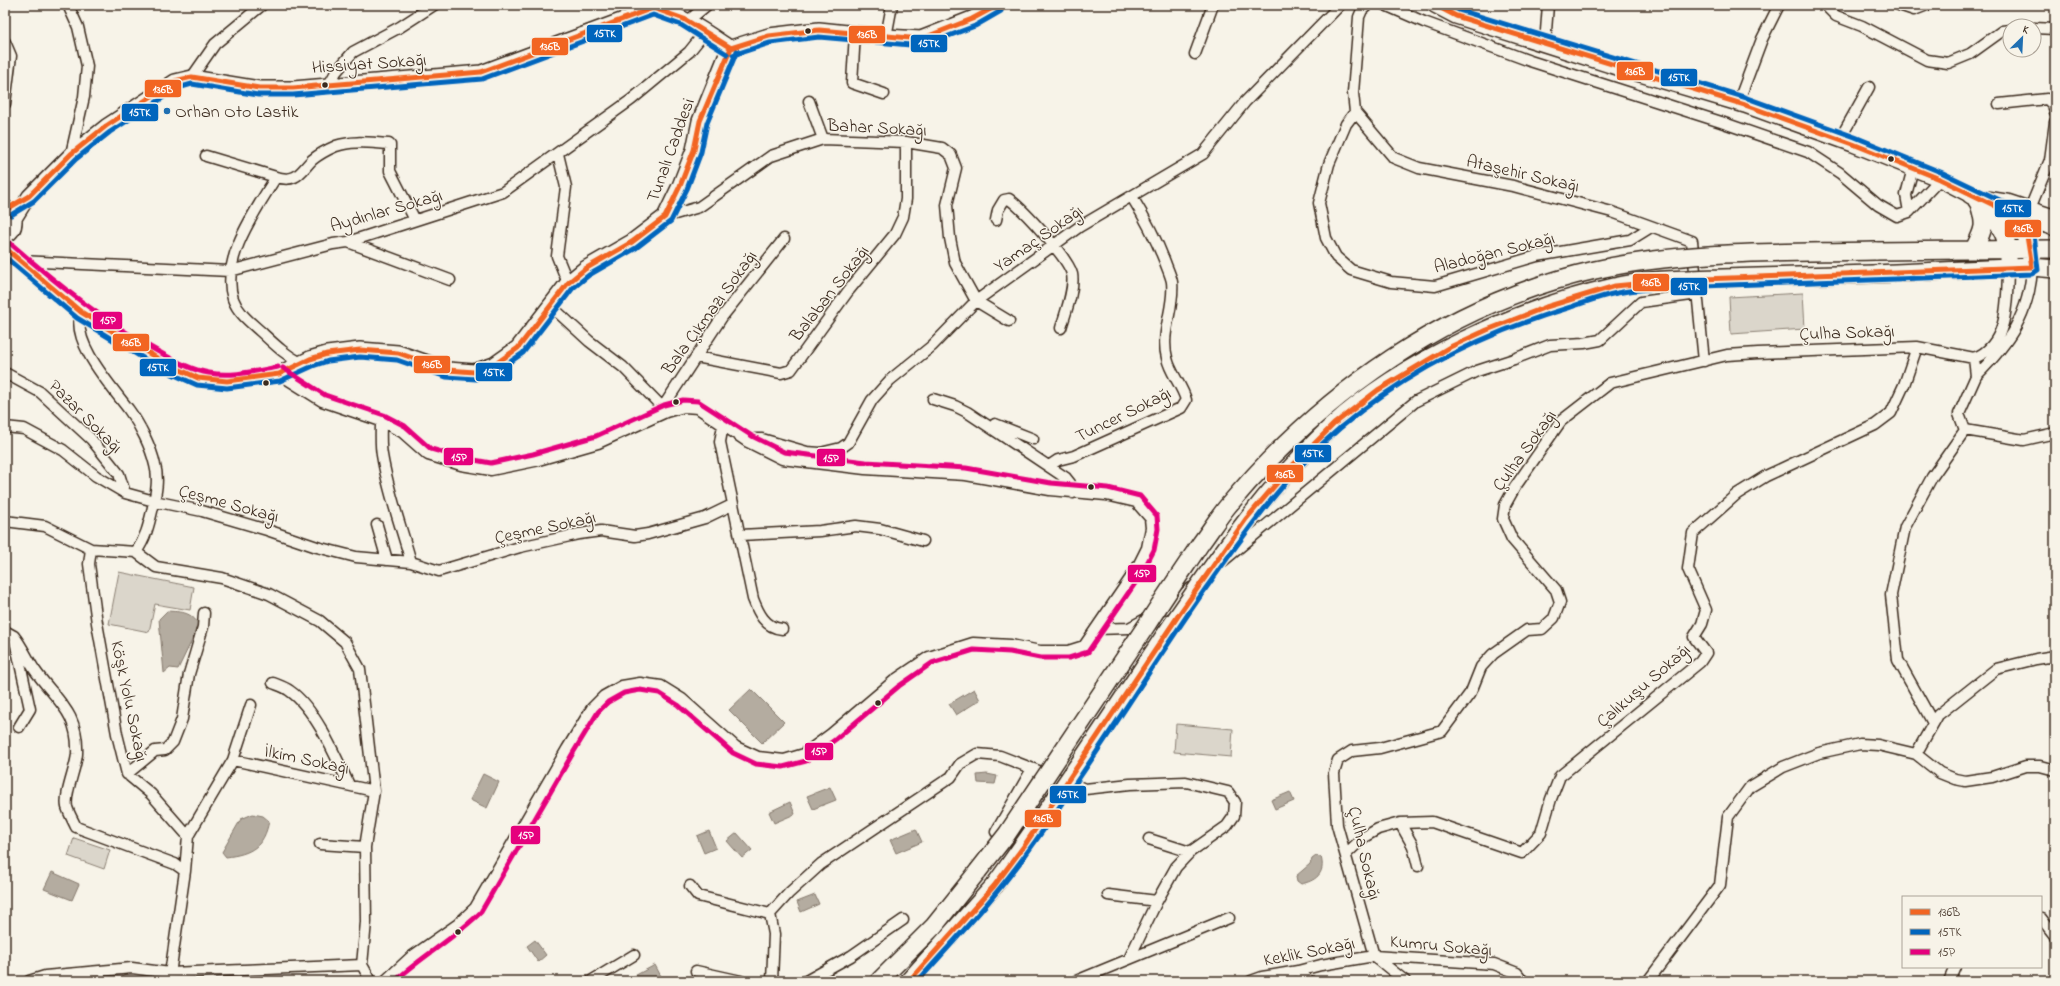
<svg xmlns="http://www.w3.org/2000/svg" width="2060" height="986" viewBox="0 0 2060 986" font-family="'Indie Flower',sans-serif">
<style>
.green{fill:#dbd6cb;stroke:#8b8074}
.water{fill:#b4aca0;stroke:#84786c}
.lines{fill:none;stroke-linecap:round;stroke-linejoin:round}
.minor-casing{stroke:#3b2a1e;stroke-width:13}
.tertiary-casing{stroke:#3b2a1e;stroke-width:16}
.secondary-casing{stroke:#3b2a1e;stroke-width:18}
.trunk-casing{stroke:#3b2a1e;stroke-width:20}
.minor{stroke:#f7f3e8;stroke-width:10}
.tertiary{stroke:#f7f3e8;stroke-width:13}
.secondary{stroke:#f7f3e8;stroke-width:15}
.trunk{stroke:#f7f3e8;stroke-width:17}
.trunk-bridge-casing{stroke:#3b2a1e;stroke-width:20;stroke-linecap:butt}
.trunk-bridge{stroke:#f7f3e8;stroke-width:17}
.bus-1-casing{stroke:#f7f3e8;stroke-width:8}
.bus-2-casing{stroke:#f7f3e8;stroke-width:8}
.bus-3-casing{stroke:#f7f3e8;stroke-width:8}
.bus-1{stroke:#f26522;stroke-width:5}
.bus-2{stroke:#0065bd;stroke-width:5}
.bus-3{stroke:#e5007d;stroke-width:5}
.bus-dot{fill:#3b2a1e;stroke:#f7f3e8;stroke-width:1.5}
.poi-dot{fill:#1f6fb2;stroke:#f7f3e8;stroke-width:1.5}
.labels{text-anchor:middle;stroke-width:3;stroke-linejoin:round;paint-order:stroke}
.street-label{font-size:18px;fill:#3b2a1e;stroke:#f7f3e8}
.poi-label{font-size:18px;fill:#3b2a1e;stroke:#f7f3e8;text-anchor:start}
.line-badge{stroke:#f7f3e8;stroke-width:1.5}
.badge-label{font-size:11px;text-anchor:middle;font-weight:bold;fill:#fff}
</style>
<rect width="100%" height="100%" fill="#f7f3e8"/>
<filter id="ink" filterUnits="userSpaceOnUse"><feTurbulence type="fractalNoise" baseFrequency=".025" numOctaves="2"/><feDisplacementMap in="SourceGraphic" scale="8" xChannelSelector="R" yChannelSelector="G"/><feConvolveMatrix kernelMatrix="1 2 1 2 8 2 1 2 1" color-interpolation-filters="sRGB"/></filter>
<g filter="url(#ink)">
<path class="green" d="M1803 293 1805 329 1731 334 1729 297Z
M119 572 194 587 190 610 155 604 149 632 109 624Z
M1176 724 1233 729 1231 757 1174 752Z
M74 838 110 850 104 869 68 856Z"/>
<path class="water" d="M167 611C181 612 189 611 198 623L194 636 178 669 170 668 164 673 159 619Z
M751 689 784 722 762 743 729 710Z
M974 689 980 700 956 715 949 704Z
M483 774 499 782 487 808 470 800Z
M987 774 997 776 995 784 978 783 977 775Z
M830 787 836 800 813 809 807 796Z
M1290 792 1294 801 1275 809 1271 800Z
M790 802 795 814 774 823 769 812Z
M253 814 263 816 269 821C264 847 251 854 226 857L222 852 241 819Z
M916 829 922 842 896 853 890 840Z
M709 831 716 848 704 853 697 836Z
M737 833 752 850 742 858 727 841Z
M1316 856 1321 857C1326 874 1315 881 1301 884L1297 881 1296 876 1310 864 1312 859Z
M52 872 79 884 72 900 44 889Z
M815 895 819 904 801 912 797 902Z
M535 940 546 955 538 962 527 946Z
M655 965 663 980 625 981Z"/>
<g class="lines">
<g class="minor-casing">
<path id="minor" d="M68 5 78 27 87 66 84 97 71 154
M1368 5 1362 10 1359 17 1353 93 1355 112 1394 158 1419 168 1513 186 1612 212 1692 241 1704 361
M1385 5 1424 22 1530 61 1721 122 1808 152 1840 173 1878 205 1897 216 1909 212 1940 179
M1825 5 1836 16 1862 26 1927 60 1948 63 1970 54 2002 31 2010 30
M1899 5 1914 10 1927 5
M688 21 707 5
M2034 28 2055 29
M855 33 852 83 884 94
M886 37 892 5
M5 42 11 56 5 104
M1545 44 1548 5
M1195 54 1213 5
M192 77 215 44 262 5
M330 83 336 72 353 52 400 27 434 5
M809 101 823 139
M1738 103 1762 39 1779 5
M1999 104 2047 99 2053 105 2055 112
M1355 112 1346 124 1329 164 1319 203 1326 238 1336 257 1351 270 1391 282 1435 286 1537 256 1630 240 1651 227
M1840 139 1869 87
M558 154 566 187 557 256 568 283
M206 156 276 177
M1984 196 2009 200 2055 215
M2031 206 2050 160 2055 122
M1909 212 1906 195 1913 168
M665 217 699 207 771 156 823 139 906 142 942 148 951 155 956 168 947 205 950 238 955 263 976 301 1009 321
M996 220 998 210 1004 200 1009 199C1024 210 1068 258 1072 274 1075 289 1065 314 1061 328
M348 242 450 280
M20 261 230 271 333 244 348 242 503 192 631 100 689 52 706 31
M551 306 589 341 623 367 666 411
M696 357 781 373 791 370 849 290 895 234 903 217 906 199V142
M1974 358C2009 345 2007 300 2008 269
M301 363C285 355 273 343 260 331 250 322 238 313 233 299 220 259 256 210 276 177 297 183 300 172 312 160 318 155 329 149 336 146 353 140 371 143 389 144L390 145V171L415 220
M5 373 40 392 91 439 119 474 125 493 154 501 202 511 267 530 317 547 356 557 411 562 439 571 520 547 579 534 601 531 635 536 648 534 705 518 732 505
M279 374 322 401 381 421 402 432 428 455 461 465 491 470 535 461 598 443 666 412 684 407 698 408 748 442 782 459 865 469 966 475 1050 490 1106 495 1136 502 1150 518 1151 528 1147 548 1136 570 1084 646 1068 651H1040L1011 645 973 643 929 657 895 680 831 734 804 754 784 760 758 757 736 747 682 699 661 686 640 683 622 686 604 696 592 708 567 749 475 908 458 924 411 957 385 981
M1976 376C2008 344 2030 314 2032 267
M933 399 955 406 967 412 1066 478 1070 483 1073 493
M663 407 722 317 784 239
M381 421C381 432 380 444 382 455 388 492 401 526 411 562
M995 424 1033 439
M723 425 720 442 753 599C758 612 765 628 782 629
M5 427 24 429 63 450 96 476 125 493
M1965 430 2024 440 2055 433
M748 442 753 439H762L807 452 820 453 841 448 848 443 872 400 890 380 932 346 976 301 1079 227 1203 154 1245 102 1340 5
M1049 466 1058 460 1074 456 1181 408 1186 400C1182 385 1170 373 1167 358 1160 332 1175 308 1172 282 1171 276 1167 268 1165 262 1156 239 1145 218 1132 197
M5 521 45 526 91 549 136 552C146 538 149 524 153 507 156 493 159 479 155 465 151 447 140 425 129 410 112 387 70 342 81 312
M377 525 387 560
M741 535 820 531 856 526 880 529 923 541
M91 549 89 564 97 623 117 734 127 774 151 794 188 836
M136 552 156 567 222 578 269 594 320 621 345 642 360 669 374 791 365 847 366 922 362 965
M1222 562 1416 401 1477 371 1514 359 1550 345 1584 343 1600 340 1641 302 1698 294
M1096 629 1129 628 1168 607 1191 588
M5 631 14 636 30 709 19 727
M14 636C22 646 27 658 34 669 55 700 79 711 77 754 76 768 64 794 67 807 69 814 73 820 76 827L175 864 185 871 169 981
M273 683C278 685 285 687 290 691 315 708 336 757 349 785
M1933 723 1898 660 1891 595 1905 527 1932 477 1965 430 1959 414 1976 376 1974 358
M1916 754 1938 715 1996 669 2036 659 2055 656
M233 760 374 791
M127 774 155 751 165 750 173 742 182 719 189 674 203 627 204 613
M1400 823 1413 846 1418 866
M996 832 1032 769
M1149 839 1190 852
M320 844 365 847
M1346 854 1364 837 1378 829 1400 823 1432 822 1522 853 1541 833 1551 799 1560 776 1700 662 1706 653 1694 637 1702 624 1706 610 1688 569 1693 533 1737 494 1766 476 1875 425 1891 413 1904 385 1917 347
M185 871 188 836 233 760 251 705
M690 886 698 896 770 914
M1108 895 1157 901
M770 914 789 893 821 864 951 777 960 764 977 754 1000 756 1085 789 1130 784 1186 782 1228 792 1235 802 1234 816 1227 826 1190 852 1176 867 1157 901 1129 959
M770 914 774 934 772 981
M2041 918 2055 936
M1374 956 1337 825 1334 773 1338 760 1352 751 1380 748 1442 731 1471 692 1481 667 1493 654 1527 630 1542 629 1554 618 1560 602 1556 590 1512 539 1503 519 1505 505 1515 487 1561 421 1610 383 1727 355 1758 353 1917 347 1974 358
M1374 956 1405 981
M362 965 371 981
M696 971 741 981
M1298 971 1310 981
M29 981 45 976 132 968 170 973 362 965
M591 981 634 955
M806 981 851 956 903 920
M1076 981 1229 918
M1251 981 1262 977 1298 971 1321 965 1374 956 1494 964 1517 973 1523 981
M1648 981 1720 885 1728 817 1750 787 1783 767 1819 753 1860 744 1878 745 1916 754 1940 773 1955 779 1965 781 1992 777 2026 766H2040L2055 770
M1949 981 1955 967"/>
</g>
<g class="tertiary-casing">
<path id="tertiary" d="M14 220 29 196 71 154 106 126 175 81 192 77 259 88H293L481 72 653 8C682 13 707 32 731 48"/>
</g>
<g class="secondary-casing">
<path id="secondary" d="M1435 5 1456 16 1620 68 1745 105 1853 144 1940 179 1971 195
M5 208C17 215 17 229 5 236
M5 248 42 281 81 312 165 363 198 378 227 381 279 374 310 359 327 354 360 350 398 353 448 370 474 372 494 365 518 348 568 283 585 269 632 242 665 217 680 186 694 150 700 121 726 57 731 48 769 36 819 30 886 37 921 39 972 19 998 5"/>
</g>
<g class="trunk-casing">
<path id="trunk" d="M1971 195 2006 211 2055 227
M1977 201C1996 220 2009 232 2008 260
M2008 213C2025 229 2028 235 2031 259
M1974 249C1984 229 1986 226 1979 204
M1875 251 2055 249
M1873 274 2032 267 2055 269
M879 981 934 926 978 871
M909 981 994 886"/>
</g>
<use href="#minor" class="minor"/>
<use href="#tertiary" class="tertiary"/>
<use href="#secondary" class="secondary"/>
<use href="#trunk" class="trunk"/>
<g class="trunk-bridge-casing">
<path id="trunk-bridge" d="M978 871 1007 834C1054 763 1101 693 1148 623 1165 596 1183 570 1201 543 1210 531 1218 518 1227 507 1322 393 1449 303 1595 270 1686 250 1782 253 1875 251
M994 886C1053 805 1108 721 1163 638 1214 563 1265 488 1332 426 1402 362 1521 307 1614 287 1649 279 1687 279 1723 278 1773 277 1823 275 1873 274"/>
</g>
<use href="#trunk-bridge" class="trunk-bridge"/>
<g class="bus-1-casing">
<path id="bus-1" d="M731 48 769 36 819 30 921 39 972 19 998 5
M7 209 29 196 71 154 106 126 175 81 192 77 259 88H293L481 72 653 8 684 19 731 48
M5 248 81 312 165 363 198 378 227 381 279 374 310 359 327 354 360 350 398 353 448 370 474 372 494 365 518 348 568 283 585 269 632 242 665 217 680 186 694 150 700 121 731 48
M909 981 994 886 1024 846 1178 616 1246 519 1289 469 1334 424 1378 390 1450 347 1487 330 1546 307 1615 286 1675 280 2032 267 2027 236 2022 226 2006 211 1940 179 1853 144 1745 105 1456 16 1435 5"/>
</g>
<g class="bus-2-casing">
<path id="bus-2" d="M733 55 770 43 819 37 922 46 975 26 1001 11
M11 215 34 201 76 159 110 132 178 88 192 84 258 95H293L482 79 653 15 681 25 727 54
M5 257 77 318 161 369 197 385 227 388 280 381 313 366 328 361 360 357 397 360 446 377 476 379 497 371 523 353 573 288 589 275 636 248 671 221 687 189 701 152 707 123 737 51
M918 981C956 938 996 897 1029 850 1091 765 1146 674 1206 588 1246 532 1287 473 1340 428 1406 372 1487 332 1571 307 1586 302 1601 296 1617 293 1636 289 1656 289 1675 287L2032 274 2038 270 2034 234 2027 221 2010 205 1943 173 1855 137 1747 98 1459 10 1450 5"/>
</g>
<g class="bus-3-casing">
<path id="bus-3" d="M10 243C56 283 104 322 159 352 174 360 191 370 209 373 232 377 255 371 278 367
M283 368 325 395 384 415 405 426 431 449 463 458 491 463 533 454 596 436 664 405 683 400 698 401 752 436 784 452 866 462 966 468 1051 483 1108 488 1140 496 1157 516 1158 529 1154 550 1142 573 1088 652 1069 658H1040L1010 652 974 650 932 663 899 686 836 739 806 761 783 767 756 764 733 753 678 705 659 693 640 690 624 693 608 702 598 712 573 753 481 912C455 938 422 956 395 981"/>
</g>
<use href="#bus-1" class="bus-1"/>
<use href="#bus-2" class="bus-2"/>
<use href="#bus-3" class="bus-3"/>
</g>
</g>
<g class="bus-dot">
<circle cx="808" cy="31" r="3.5"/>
<circle cx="325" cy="85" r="3.5"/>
<circle cx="1891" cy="159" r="3.5"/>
<circle cx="266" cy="383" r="3.5"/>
<circle cx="676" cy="402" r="3.5"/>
<circle cx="1091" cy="487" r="3.5"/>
<circle cx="878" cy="703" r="3.5"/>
<circle cx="458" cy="932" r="3.5"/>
</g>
<circle class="poi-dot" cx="167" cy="111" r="4"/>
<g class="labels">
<g class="street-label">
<text transform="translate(369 63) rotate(-4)" y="6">Hissiyat Sokağı</text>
<text transform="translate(877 127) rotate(3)" y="6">Bahar Sokağı</text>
<text transform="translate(670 150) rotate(-70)" y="6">Tunalı Caddesi</text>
<text transform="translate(1523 173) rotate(13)" y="6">Ataşehir Sokağı</text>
<text transform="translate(386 210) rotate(-16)" y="6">Aydınlar Sokağı</text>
<text transform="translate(1038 238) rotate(-35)" y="6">Yamaç Sokağı</text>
<text transform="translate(1494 252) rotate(-14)" y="6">Aladoğan Sokağı</text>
<text transform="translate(829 293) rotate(-52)" y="6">Balaban Sokağı</text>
<text transform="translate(709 312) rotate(-54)" y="6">Bala Çıkmazı Sokağı</text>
<text transform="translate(1847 332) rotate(-2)" y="6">Çulha Sokağı</text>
<text transform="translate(1123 414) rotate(-26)" y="6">Tuncer Sokağı</text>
<text transform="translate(86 416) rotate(45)" y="6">Pazar Sokağı</text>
<text transform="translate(1524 450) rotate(-54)" y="6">Çulha Sokağı</text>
<text transform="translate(229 503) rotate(15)" y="6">Çeşme Sokağı</text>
<text transform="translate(545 527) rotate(-12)" y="6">Çeşme Sokağı</text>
<text transform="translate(1643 685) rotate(-41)" y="6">Çalıkuşu Sokağı</text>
<text transform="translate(130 701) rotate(78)" y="6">Köşk Yolu Sokağı</text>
<text transform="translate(307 759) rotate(12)" y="6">İlkim Sokağı</text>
<text transform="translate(1365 853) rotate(77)" y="6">Çulha Sokağı</text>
<text transform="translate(1441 945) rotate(5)" y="6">Kumru Sokağı</text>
<text transform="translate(1309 951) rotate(-11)" y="6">Keklik Sokağı</text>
</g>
<g class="poi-label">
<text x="175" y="117">Orhan Oto Lastik</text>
</g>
</g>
<g class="line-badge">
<rect x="586" y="24" width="37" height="19" rx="4" fill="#0065bd"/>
<rect x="848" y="25" width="38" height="19" rx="4" fill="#f26522"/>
<rect x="910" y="34" width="38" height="19" rx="4" fill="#0065bd"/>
<rect x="531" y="37" width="38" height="19" rx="4" fill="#f26522"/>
<rect x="1616" y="61" width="38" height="20" rx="4" fill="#f26522"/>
<rect x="1660" y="68" width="38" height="19" rx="4" fill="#0065bd"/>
<rect x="144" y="79" width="38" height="19" rx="4" fill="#f26522"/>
<rect x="121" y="103" width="38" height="19" rx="4" fill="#0065bd"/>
<rect x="1994" y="199" width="38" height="19" rx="4" fill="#0065bd"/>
<rect x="2004" y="219" width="38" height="19" rx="4" fill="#f26522"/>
<rect x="1632" y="273" width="38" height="19" rx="4" fill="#f26522"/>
<rect x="1670" y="277" width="38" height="19" rx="4" fill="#0065bd"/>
<rect x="92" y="311" width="31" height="19" rx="4" fill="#e5007d"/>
<rect x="112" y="333" width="38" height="19" rx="4" fill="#f26522"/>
<rect x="413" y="355" width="38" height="19" rx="4" fill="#f26522"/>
<rect x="139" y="358" width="38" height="19" rx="4" fill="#0065bd"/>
<rect x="475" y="362" width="38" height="20" rx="4" fill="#0065bd"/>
<rect x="1294" y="444" width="38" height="19" rx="4" fill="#0065bd"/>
<rect x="443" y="447" width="31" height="19" rx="4" fill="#e5007d"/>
<rect x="816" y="448" width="30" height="19" rx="4" fill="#e5007d"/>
<rect x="1266" y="464" width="38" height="19" rx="4" fill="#f26522"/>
<rect x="1127" y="564" width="30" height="19" rx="4" fill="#e5007d"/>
<rect x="804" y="742" width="30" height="19" rx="4" fill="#e5007d"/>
<rect x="1049" y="785" width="38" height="19" rx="4" fill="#0065bd"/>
<rect x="1024" y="809" width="38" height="19" rx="4" fill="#f26522"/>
<rect x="510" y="825" width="31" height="20" rx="4" fill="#e5007d"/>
</g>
<g class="badge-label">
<text x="605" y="37">15TK</text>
<text x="867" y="38">136B</text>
<text x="929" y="47">15TK</text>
<text x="550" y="50">136B</text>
<text x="1635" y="75">136B</text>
<text x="1679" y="81">15TK</text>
<text x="163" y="93">136B</text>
<text x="140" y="116">15TK</text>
<text x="2013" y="212">15TK</text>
<text x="2023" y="232">136B</text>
<text x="1651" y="286">136B</text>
<text x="1689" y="290">15TK</text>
<text x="108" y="324">15P</text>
<text x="131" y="346">136B</text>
<text x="432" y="368">136B</text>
<text x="158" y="371">15TK</text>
<text x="494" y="376">15TK</text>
<text x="1313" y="457">15TK</text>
<text x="459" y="461">15P</text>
<text x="831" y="462">15P</text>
<text x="1285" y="478">136B</text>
<text x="1142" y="577">15P</text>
<text x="819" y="755">15P</text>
<text x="1068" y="798">15TK</text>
<text x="1043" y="822">136B</text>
<text x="526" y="839">15P</text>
</g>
<rect width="2060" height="986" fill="none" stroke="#f7f3e8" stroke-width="20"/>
<rect x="10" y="10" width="2040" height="966" fill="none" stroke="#3b2a1e" stroke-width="1.5" filter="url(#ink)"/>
<rect x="1902" y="896" width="140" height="72" fill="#f7f3e8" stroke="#aca397"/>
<rect x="1910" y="909" width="20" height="6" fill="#f26522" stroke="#aca397"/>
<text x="1938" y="916" font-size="12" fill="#3b2a1e">136B</text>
<rect x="1910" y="929" width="20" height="6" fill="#0065bd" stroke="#aca397"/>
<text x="1938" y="936" font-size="12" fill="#3b2a1e">15TK</text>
<rect x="1910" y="949" width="20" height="6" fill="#e5007d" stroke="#aca397"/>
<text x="1938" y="956" font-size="12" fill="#3b2a1e">15P</text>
<g transform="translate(2022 38) rotate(24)"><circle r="19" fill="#f7f3e8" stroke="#aca397"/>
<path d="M0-3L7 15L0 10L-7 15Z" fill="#1f6fb2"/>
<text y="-6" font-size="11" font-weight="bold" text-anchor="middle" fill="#3b2a1e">K</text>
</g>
</svg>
